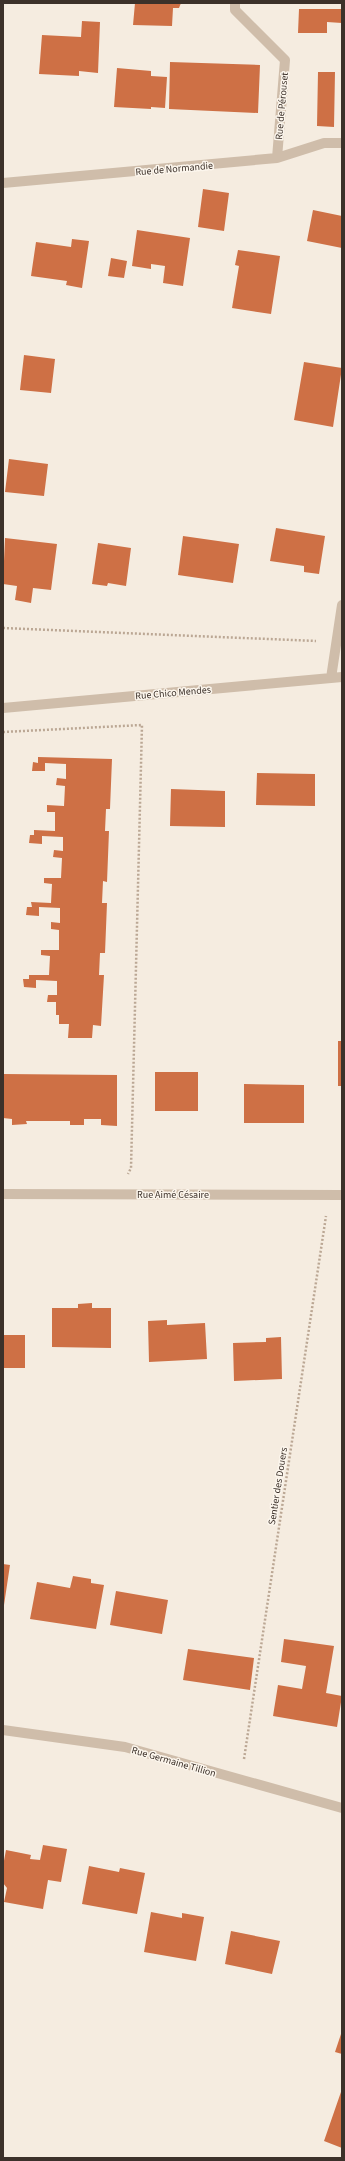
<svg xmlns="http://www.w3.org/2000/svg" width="345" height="2161" viewBox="0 0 345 2161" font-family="'Source Sans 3',sans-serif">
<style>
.building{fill:#ce7045}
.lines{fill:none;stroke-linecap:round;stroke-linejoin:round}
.path{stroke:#bba794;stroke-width:2.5;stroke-dasharray:2 2;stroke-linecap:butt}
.minor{stroke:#cfbdaa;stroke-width:10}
.labels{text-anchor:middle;stroke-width:3;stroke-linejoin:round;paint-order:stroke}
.street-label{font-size:10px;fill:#3c312a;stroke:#fcf6ed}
</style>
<rect width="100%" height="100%" fill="#f5ece0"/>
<path class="building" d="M135 3H181L179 8H173L172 26 133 25Z
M299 9H342V23L327 22V33H298Z
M82 21 100 22 98 73 79 71V76L39 74 42 35 81 37Z
M170 62 260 65 258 113 169 109Z
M117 68 151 71V76L167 77 165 108 151 107V109L114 107Z
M318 72H335L334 127 317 126Z
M203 189 229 193 224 231 198 227Z
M313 210 342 216V248L307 241Z
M137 230 190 238 183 286 163 283 165 266 151 264V269L132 266Z
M72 239 89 241 82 288 66 285 67 281 31 276 36 242 71 247Z
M238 250 280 256 271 314 232 308 239 266 235 265Z
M111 258 127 261 124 278 108 276Z
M24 355 55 359 51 393 20 390Z
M304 362 342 368 333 427 294 420Z
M9 459 48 464 44 496 5 492Z
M276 528 325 536 319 574 304 572V566L270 561Z
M183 536 239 544 233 583 178 575Z
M5 538 57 544 51 590 33 588 31 603 15 600 17 586 3 584Z
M98 543 131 548 126 586 108 583 107 586 92 584Z
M38 757 112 759 110 809H106L105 831H109L107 882 103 881 102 903H107L105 953H100L99 975H104L101 1026 93 1025 92 1038H68L69 1024H59V1015H56V1002H47L48 995H57V981L36 980V988L24 987 23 979H29V975H49L50 956 41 955V950H59V930L51 929V922L60 923V908L39 907V916L26 915 27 907H32L31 902 51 903 52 884 44 883V878H61L62 858 53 857 54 850 63 851V837L42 836V844L29 843 30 835H34V830L55 831V812H47V805L64 806 65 786 56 785 57 778 66 779V764L45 763V771H32L33 762 38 763Z
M257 773 315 774V806L256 805Z
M171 789 225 791V827L170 826Z
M338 1041H342V1086H338Z
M155 1072H198V1111H155Z
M3 1074 117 1075V1126L101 1125V1119H84V1125H70V1121H26L27 1124 12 1125V1119L3 1118Z
M244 1084 304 1085V1123H244Z
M92 1303V1308H111V1348L52 1347V1308H78V1304Z
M167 1320V1325L205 1323 207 1359 149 1362 148 1321Z
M3 1335H25V1368H3Z
M281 1337 282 1379 234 1381 233 1343 266 1342V1338Z
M3 1564 10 1565 4 1605H3Z
M73 1576 91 1579V1583L104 1585 96 1629 30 1619 37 1582 70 1588Z
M116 1591 168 1600 162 1634 110 1625Z
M284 1639 334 1646 326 1693 342 1696 337 1727 273 1716 278 1685 302 1689 306 1666 281 1662Z
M188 1649 254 1658 250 1690 183 1680Z
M43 1845 67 1849 61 1882 48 1880 43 1909 4 1902 7 1888 3 1883V1866L6 1850 31 1855 30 1859 40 1860Z
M89 1866 119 1872 120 1868 145 1873 137 1914 82 1904Z
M151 1912 182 1918V1913L204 1917 196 1961 144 1952Z
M231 1931 280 1941 272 1974 225 1964Z
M342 2031V2054L335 2052Z
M342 2089V2148L324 2141Z"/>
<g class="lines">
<path class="path" d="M3 628 316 641
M3 732 142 725 131 1168 128 1174
M244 1759 326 1216"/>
<path class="minor" d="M235 3V10L285 60 277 158
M3 183 277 158 324 143H342
M331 678 342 605
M3 708 342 677
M3 1194 342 1195
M3 1730 125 1747 342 1808"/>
</g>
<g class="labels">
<g class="street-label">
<text transform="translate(281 106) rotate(-85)" y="4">Rue de Pérouset</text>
<text transform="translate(174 168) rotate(-5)" y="4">Rue de Normandie</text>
<text transform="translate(173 692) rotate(-5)" y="4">Rue Chico Mendes</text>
<text x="173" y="1198">Rue Aimé Césaire</text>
<text transform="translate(277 1486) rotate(-81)" y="4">Sentier des Douers</text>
<text transform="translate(174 1761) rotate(16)" y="4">Rue Germaine Tillion</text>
</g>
</g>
<rect width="345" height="2161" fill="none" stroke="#3c312a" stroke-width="8"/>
</svg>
